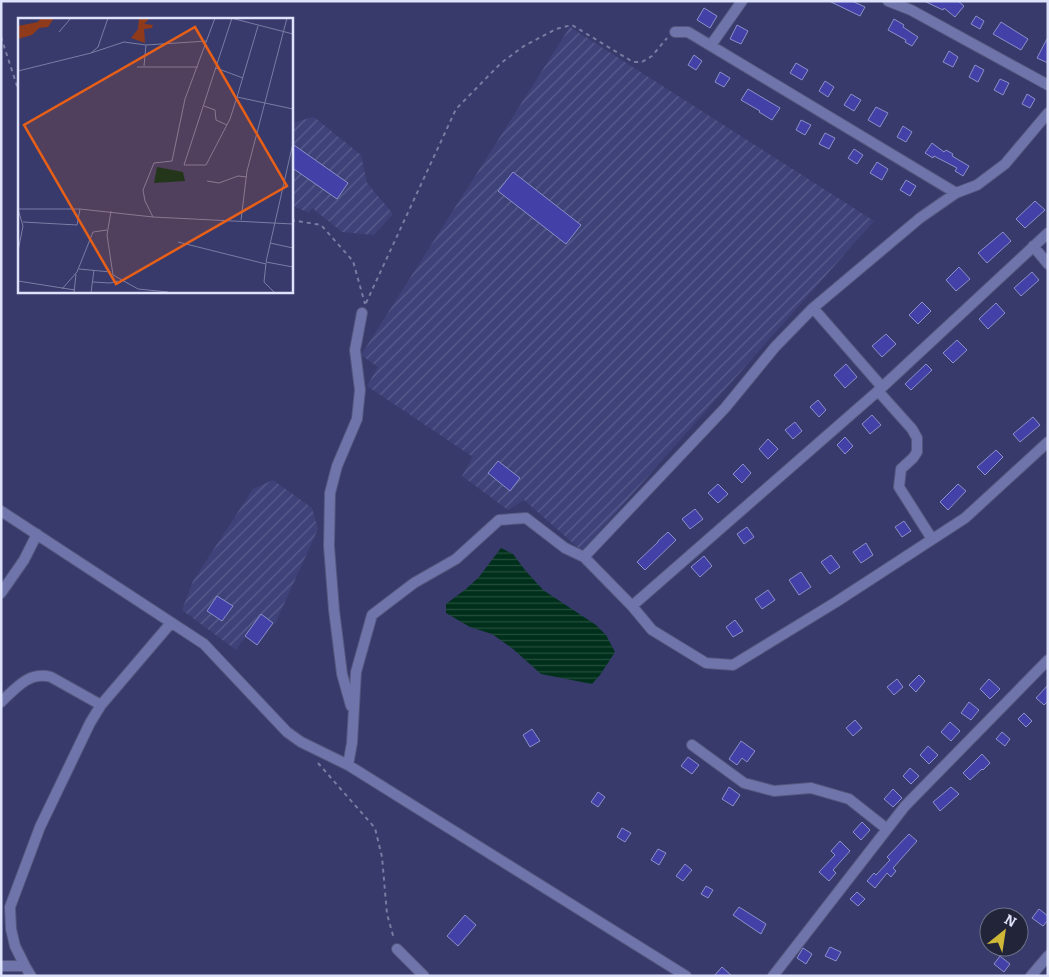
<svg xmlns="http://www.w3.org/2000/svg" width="1049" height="977" viewBox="0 0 1049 977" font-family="Bitter,serif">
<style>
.industrial{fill:url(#industrial-furrows)}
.water{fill:url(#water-rules)}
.building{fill:#4340a7;stroke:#8b91c9}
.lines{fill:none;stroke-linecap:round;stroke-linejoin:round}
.minor-casing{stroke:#54567d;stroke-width:12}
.path{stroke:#787ca2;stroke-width:2;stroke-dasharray:4 4;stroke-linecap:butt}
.minor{stroke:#6f75aa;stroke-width:10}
.inset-road{fill:none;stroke:#7a7da4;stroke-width:1}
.view{fill:#e86018;fill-opacity:0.15;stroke:#e86018;stroke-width:2.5}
.inset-edge{fill:none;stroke:#dee2fa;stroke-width:2.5}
</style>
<defs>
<pattern id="industrial-furrows" width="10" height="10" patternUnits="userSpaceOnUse" patternTransform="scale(1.25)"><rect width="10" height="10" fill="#3f4279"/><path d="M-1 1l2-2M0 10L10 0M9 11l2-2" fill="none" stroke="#5a5d8d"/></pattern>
<pattern id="water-rules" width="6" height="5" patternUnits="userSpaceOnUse" patternTransform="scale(1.25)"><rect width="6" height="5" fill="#00301b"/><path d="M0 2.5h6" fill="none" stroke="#254e3d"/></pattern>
</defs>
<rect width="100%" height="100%" fill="#373a6a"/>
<path class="industrial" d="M570 27 874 221 582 551 524 500 508 510 462 476 473 457 367 386 378 367 361 355Z
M314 117 361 155 367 183 393 214 374 235 342 232 312 208 309 213 291 205V123Z
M273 480 312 508 318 529 275 624 261 615 236 650 182 610 193 581 253 489Z"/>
<path class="water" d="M501 548 513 554 525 570 543 590 596 625 606 635 615 652 600 675 592 684 541 674 513 649 492 634 470 627 446 613V604L466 589 479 577Z"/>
<path class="building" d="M829 1H852L865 7 860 16Z
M924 1H958L964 6 955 17 944 8 943 10Z
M704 8 717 16 710 28 697 20Z
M976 16 984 21 980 29 971 24Z
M894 19 904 25 903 27 918 37 912 46 905 42 906 40 888 30Z
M1001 22 1028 39 1021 50 993 34Z
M737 25 748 31 741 44 730 39Z
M1048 37V63L1037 58Z
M949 51 958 57 953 67 943 62Z
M694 55 702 61 696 70 688 65Z
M796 63 808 70 802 80 790 73Z
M975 65 984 70 978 82 969 77Z
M720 72 730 78 724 87 715 82Z
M1000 79 1009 83 1003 95 994 90Z
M825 81 834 87 828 97 819 91Z
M748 89 780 108 772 120 759 112 760 111 741 100Z
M851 94 861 100 854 111 844 105Z
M1027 94 1035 99 1030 108 1022 104Z
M876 107 888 113 880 127 868 120Z
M801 120 811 125 805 135 796 130Z
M903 126 912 132 906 142 897 137Z
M825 133 835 138 829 149 819 144Z
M291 143 348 183 337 199 291 167Z
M932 143 944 152 946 150 953 154 952 156 969 166 963 176 955 171 957 168 934 156 933 158 925 153Z
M854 149 863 155 857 164 848 158Z
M877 162 888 169 882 180 870 173Z
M513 172 581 225 566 244 498 191Z
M906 180 916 186 910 196 900 190Z
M1035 201 1045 210 1025 228 1016 219Z
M1003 232 1011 241 987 263 978 253Z
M959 267 970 279 956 291 946 280Z
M1032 272 1039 280 1021 296 1014 288Z
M922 302 931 311 918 324 909 315Z
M996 303 1005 313 988 329 979 319Z
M886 334 896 344 882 357 872 346Z
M957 340 967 350 953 363 943 353Z
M846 364 857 377 845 388 834 375Z
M926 364 932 370 911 390 905 384Z
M818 400 826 410 819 417 810 407Z
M872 415 881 425 870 434 862 424Z
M1033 417 1040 425 1020 442 1013 434Z
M795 422 802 431 793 439 785 430Z
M845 437 853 446 845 454 837 445Z
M768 439 778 449 768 459 759 449Z
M996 450 1003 457 985 475 977 467Z
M498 461 520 478 510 491 488 473Z
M743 464 751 473 742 483 733 474Z
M718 484 728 494 718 503 708 493Z
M958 484 966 491 948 510 940 502Z
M695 509 703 519 690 529 682 519Z
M904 521 911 531 902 537 895 527Z
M747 527 754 537 744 544 737 534Z
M668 532 676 540 645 570 637 562 658 542V541Z
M866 543 873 555 861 563 853 552Z
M831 555 840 567 830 574 821 562Z
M704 556 712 566 700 577 691 567Z
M801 572 811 587 799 595 789 580Z
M768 590 775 600 762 609 755 599Z
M217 596 233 606 222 621 207 611Z
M261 614 273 623 257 645 245 636Z
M735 620 743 631 733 637 726 627Z
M919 675 925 681 916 692 909 685Z
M897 679 903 687 894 695 887 687Z
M989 679 1000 689 990 699 980 689Z
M1048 685V701L1044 705 1036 698Z
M969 702 979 710 971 720 961 713Z
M1024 713 1032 721 1026 727 1018 719Z
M855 720 862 728 853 736 846 728Z
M950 722 960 731 951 741 941 732Z
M532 729 540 741 530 747 523 735Z
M1002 732 1010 739 1005 746 996 739Z
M741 741 755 751 747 762 742 758 737 765 729 759Z
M928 746 938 755 929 764 920 755Z
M982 754 990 763 983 770 982 769 970 780 963 773Z
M688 757 699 765 692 774 681 766Z
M910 768 919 776 911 784 903 776Z
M729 787 740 795 733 806 722 799Z
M951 787 959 794 940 811 933 802Z
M893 789 902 798 893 807 884 799Z
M598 792 605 797 598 807 591 802Z
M862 822 870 830 861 840 853 832Z
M622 828 631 833 625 842 617 837Z
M909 834 917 841 893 868 896 871 891 877 887 873 875 888 867 881 874 873 876 875 890 860 887 857Z
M840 841 850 851 833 870 836 873 829 881 819 872 835 855 831 851Z
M658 849 666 853 659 865 651 860Z
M685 864 692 870 683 881 676 876Z
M706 886 713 890 708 898 701 894Z
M857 892 865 899 858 906 850 899Z
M739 907 766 924 761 934 733 915Z
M1039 909 1048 916V920L1043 926 1032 918Z
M465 915 476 925 458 946 447 936Z
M830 947 841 952 836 961 825 956Z
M803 948 812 954 806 964 797 958Z
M1000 956 1010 964 1004 972 994 964Z
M722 967 732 976H714Z"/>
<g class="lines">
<g class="minor-casing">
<path id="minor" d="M888 1 911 10 1048 85
M675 32H688L956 193
M711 45 742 1
M1048 233 878 391 632 606 652 630 706 663 733 665 836 602 965 518 1048 442
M1033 246 1048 264
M813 308 882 387
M878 391 912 429 917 438V452L913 458 901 469 899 487 932 539
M1 511 204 644 287 732 301 742 348 765
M584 557 632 606
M1 593 24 560 37 534
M1 702C16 688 29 671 51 677L101 705
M351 706 342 674 334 610 329 546 330 493 337 466 357 419 360 390 355 350 362 313
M692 745 744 783 774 791 811 788 849 799 887 829
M397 949 424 976
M1 966H25
M31 976 25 966 15 946 11 929 10 907 40 827 90 723 101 705 171 623
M686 976 348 765 352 743 356 672 372 615 414 583 456 559 499 520 526 518 565 548 584 557 725 408 775 347 813 308 920 218 956 193 977 185 1005 164 1048 113
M773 976 905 806 1048 660
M1031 976 1048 956"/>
</g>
<path class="path" d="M1 37 19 92
M291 220 321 225 353 261 365 304
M366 303 456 109 501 63 524 46 556 29 572 25 633 62H642L652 56 667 38
M318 763 375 828 382 857 387 914 394 939"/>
<use href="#minor" class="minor"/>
</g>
<g transform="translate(18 18)">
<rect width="275" height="275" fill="#373a6a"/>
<path d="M121 0H132L126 6 135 7 134 10 126 11 127 25 113 20 120 11Z" fill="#903a1c"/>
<path d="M23 0H36L30 9 21 10 14 17 0 21V8L20 4Z" fill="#903a1c"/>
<path d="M139 149 165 154 167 163 136 165Z" fill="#00301b"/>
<path class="inset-road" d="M197 0 167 81 154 143 136 145 125 172 127 183 135 199 275 206M213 0 275 16M214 0 166 147H188L212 101 219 79M240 8 219 79 275 91M41 14 53 0M73 35 106 24 128 27 189 23M126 48 128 27M119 49H180M198 50 225 60M0 53 73 35 80 29 90 0M186 88 197 92 198 102 209 107M275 125 248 244 275 249M189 163 201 165 220 158 229 159M0 191H62L135 199M93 193 89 217 95 257 120 271 150 274M223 202 229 153 269 0M5 204 59 207 62 191M160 224 248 246M252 225 275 230M0 233 5 208 0 191M248 245 246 264 257 275M61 251 93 254M0 263 57 272M75 264 92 265 100 263M44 271 59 254 75 214 89 212M56 275 58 256M73 275 76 252"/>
<path class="view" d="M177 9 269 168 98 266 6 107Z"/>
<rect width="275" height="275" class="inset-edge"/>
</g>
<rect width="1049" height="977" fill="none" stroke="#dee2fa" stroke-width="5"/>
<g transform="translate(1004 932) rotate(30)"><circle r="24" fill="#22243a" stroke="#6d7087"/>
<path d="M0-4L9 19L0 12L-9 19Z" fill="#cfb837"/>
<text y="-8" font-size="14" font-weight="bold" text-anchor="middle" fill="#dee2fa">N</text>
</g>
</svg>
